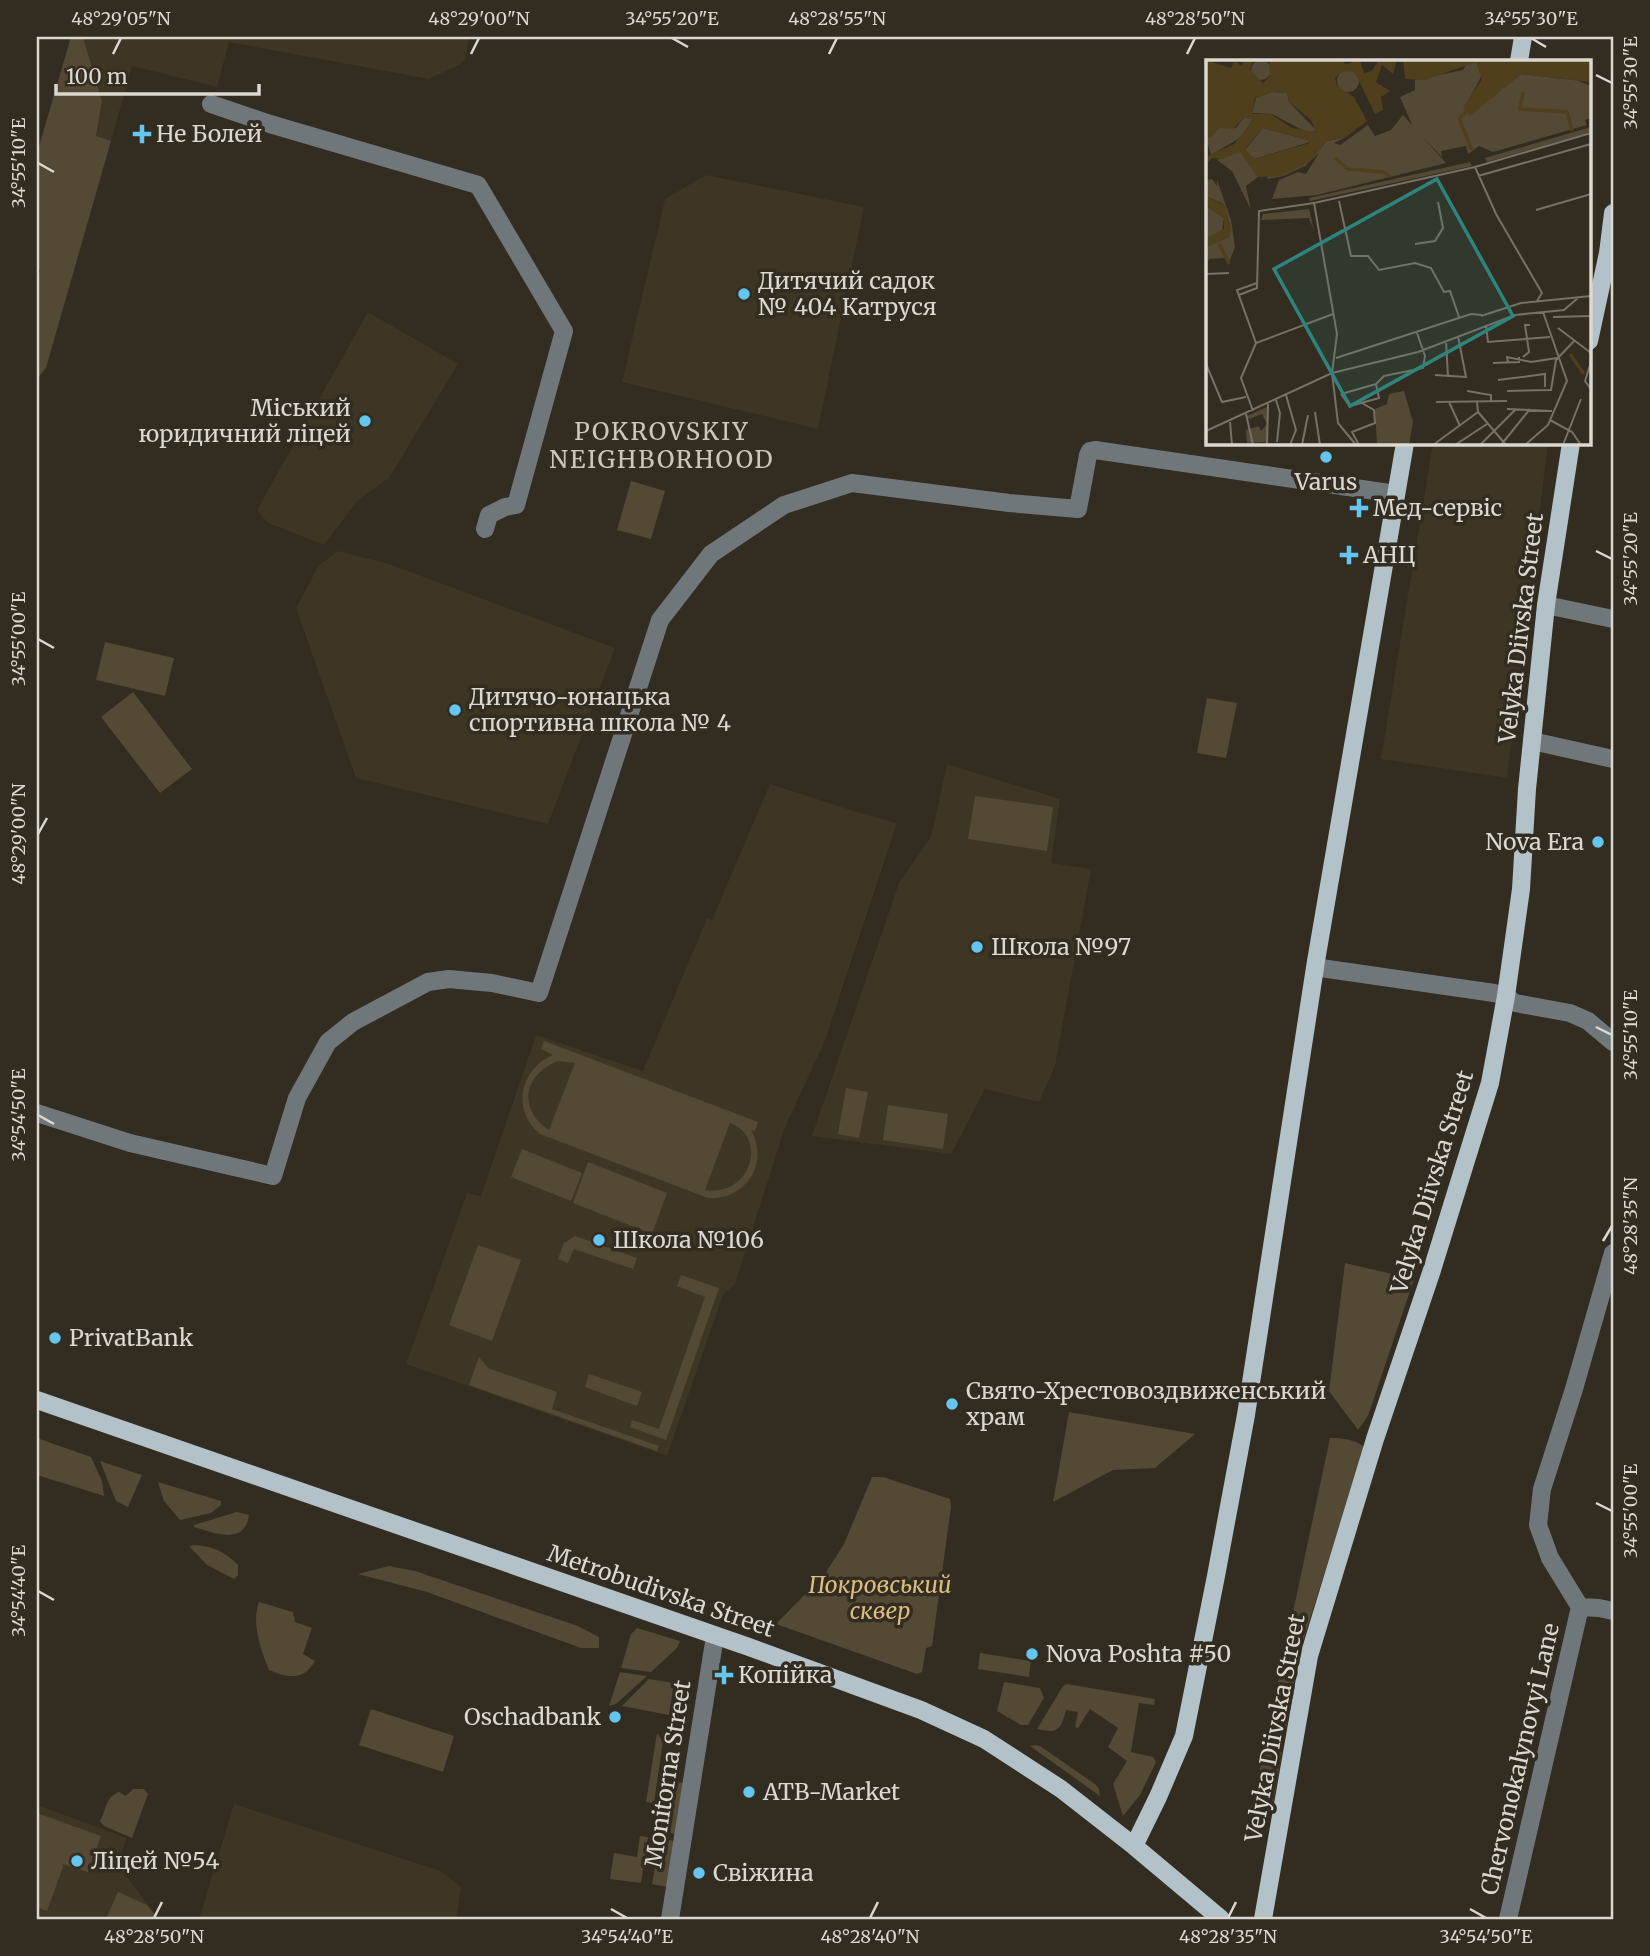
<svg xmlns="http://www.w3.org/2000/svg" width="1650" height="1956" viewBox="0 0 1650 1956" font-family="Merriweather,serif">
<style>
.built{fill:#3e3624}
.green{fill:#534935;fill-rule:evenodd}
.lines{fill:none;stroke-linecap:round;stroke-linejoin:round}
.minor{stroke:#70777a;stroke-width:18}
.major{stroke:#b3c1c8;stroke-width:18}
.ticks{fill:none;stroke:#dbd8d0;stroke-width:2.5}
.poi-dot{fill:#65c5ef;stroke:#322c21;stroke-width:2.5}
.labels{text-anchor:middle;stroke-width:7;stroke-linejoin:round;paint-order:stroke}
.poi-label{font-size:23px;fill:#dbd8d0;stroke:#322c21;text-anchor:start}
.street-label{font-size:23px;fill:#dbd8d0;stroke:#322c21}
.park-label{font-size:23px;font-style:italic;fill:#dbbd80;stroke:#322c21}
.neighbourhood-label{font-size:24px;letter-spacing:2px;fill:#cec7b8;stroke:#322c21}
.inset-river{fill:none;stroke:#4f3f1c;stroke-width:3.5}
.inset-road{fill:none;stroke:#767167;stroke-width:2}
.view{fill:#2e857d;fill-opacity:0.15;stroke:#2e857d;stroke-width:3.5}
.inset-edge{fill:none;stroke:#dbd8d0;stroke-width:3.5}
.neatline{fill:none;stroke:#dbd8d0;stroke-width:2.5}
.ticks-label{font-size:18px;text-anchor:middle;fill:#dbd8d0}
</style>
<rect width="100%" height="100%" fill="#322c21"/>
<path class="built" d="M83 37H469L465 59 459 65 429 79 229 42 217 87 132 66 111 141 96 137 102 101Z
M706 175 864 207 818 429 622 382 665 199Z
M368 312 458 364 389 478 357 501 324 545 268 523 257 510Z
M1433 443H1548L1507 778 1381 759Z
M338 551 389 564 615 648 548 824 356 778 296 608 319 565Z
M947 764 1060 799 1051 863 1091 869 1055 1066 1039 1102 985 1089 951 1154 812 1136 899 883 931 837Z
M770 784 857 812 897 823 824 1043 785 1127 735 1284 723 1295 667 1456 406 1364 467 1193 481 1196 536 1035 643 1071 707 918 712 920Z
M234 1804 441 1871 461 1887 456 1919H199Z
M37 1805 127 1838 117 1864 159 1919H37Z"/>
<path class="green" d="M71 37H83L102 101 96 136 111 141 46 368 37 379V282L40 270 37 269V153Z
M631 481 665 491 651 539 617 530Z
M105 642 174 658 165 696 96 680Z
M133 692 192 769 160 793 101 717Z
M1207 698 1237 703 1226 758 1197 753Z
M975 796 1053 807 1047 851 968 839Z
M544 1041 758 1122 755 1131 751 1130C770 1164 745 1200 708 1198L540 1134C511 1110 520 1069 553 1055L541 1049ZM558 1061 575 1063 549 1130C517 1109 524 1074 558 1061ZM730 1123C768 1136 752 1197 705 1190Z
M846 1088 868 1092 859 1138 838 1134Z
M888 1105 948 1114 943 1149 883 1140Z
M522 1149 582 1173 571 1201 511 1177Z
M588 1162 667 1193 652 1234 573 1203Z
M575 1236 637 1258 633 1269 574 1249 568 1263 558 1259 564 1243Z
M478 1245 521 1260 492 1341 449 1325Z
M1345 1263 1414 1279 1368 1416 1358 1430 1329 1391Z
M681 1275 719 1288 666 1440 630 1427 632 1420 659 1429 705 1297 677 1286Z
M479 1357 488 1368 557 1392 552 1409 659 1446 657 1451 469 1385Z
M589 1374 642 1392 637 1406 585 1387Z
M1069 1412 1195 1434 1155 1468 1113 1470 1053 1502Z
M37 1438 91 1457 102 1481 104 1496 37 1475Z
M1330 1438C1340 1438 1356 1439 1364 1447L1299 1654 1272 1809 1252 1805Z
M100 1461 142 1475 128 1507 116 1501Z
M872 1477H883L950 1499 951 1507 932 1646 926 1648 922 1672 917 1674 776 1624 825 1574 844 1544Z
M158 1482 221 1501V1505L211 1513 180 1520 164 1501Z
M237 1512 249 1515C245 1546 214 1533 194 1527V1525Z
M194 1545C213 1546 225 1552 238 1565V1575L234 1579 207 1565 189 1546Z
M389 1566 415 1571 578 1626 599 1637V1648H581L427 1592 358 1574Z
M259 1602 293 1612 295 1622 312 1628 303 1654 315 1661C304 1681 288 1678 269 1670 261 1651 251 1623 259 1602Z
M637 1628 680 1641 677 1648 651 1672 621 1668 631 1634Z
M980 1653 1031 1661 1029 1677 978 1669Z
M620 1672 647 1676 616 1704 609 1706Z
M649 1679 674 1683 669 1715 622 1706Z
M1004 1682 1040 1688 1044 1698 1028 1725H1021L997 1711Z
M1067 1684 1155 1699 1154 1705 1139 1703 1131 1752 1153 1757 1156 1762 1140 1795 1123 1816 1113 1784 1127 1761 1108 1747 1118 1728 1090 1709 1078 1728 1075 1727 1078 1712 1066 1710C1061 1730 1058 1734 1037 1729L1063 1686Z
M371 1709 454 1736 443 1772 359 1745Z
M657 1733 663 1741 654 1803 646 1802Z
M1035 1745 1040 1746 1095 1784 1099 1789 1100 1796 1030 1746Z
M669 1781 684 1783 675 1834 661 1831Z
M133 1789H144L148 1794 132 1838 104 1826 100 1821C107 1809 105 1797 119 1792L126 1796Z
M37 1813 101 1836 88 1872 62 1864 63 1867 47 1911 37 1907Z
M640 1836 648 1837 641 1883 610 1879 614 1853 637 1857Z
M660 1838 674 1841 667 1887 652 1884Z
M118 1892 147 1905 158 1919H106Z"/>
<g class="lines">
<path class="minor" d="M211 104 270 124 478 185 564 331 516 505 505 507 489 515 485 529
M1546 605 1613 619
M1532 741 1613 759
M1316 961 1321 968 1494 993 1506 996 1515 1003 1570 1013 1588 1021 1613 1042
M37 1113 130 1143 273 1176 297 1098 328 1042 353 1022 428 982 449 979 492 983 539 993 660 620 711 554 784 505 852 483 1009 503 1078 509 1088 455 1090 451 1095 450 1396 494
M1580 1607 1599 1608 1613 1611
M670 1919 715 1636
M1508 1919 1580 1607 1550 1558 1538 1525 1542 1489 1574 1389 1613 1253"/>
<path class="major" d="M1519 61 1523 37
M1589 341 1608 253 1613 213
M37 1400 749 1647 921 1710 984 1739 1061 1789 1134 1846 1221 1919
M1134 1846 1158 1797 1184 1736 1216 1576 1246 1415 1316 961 1405 443
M1263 1919 1309 1656 1375 1439 1432 1270 1490 1083 1506 996 1521 889 1527 789 1546 605 1571 443"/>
</g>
<path class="ticks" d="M672 38 688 47M1531 38 1546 47M113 54 121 38M471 54 479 38M829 54 837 38M1187 54 1195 38M1596 75 1612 83M38 163 54 172M1596 551 1612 559M38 639 54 648M38 834 47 818M1596 1027 1612 1035M38 1115 54 1124M1603 1241 1612 1226M1596 1503 1612 1511M38 1591 54 1600M611 1909 627 1918M1470 1909 1486 1918M154 1918 162 1902M870 1918 878 1902M1228 1918 1236 1902"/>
<g class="poi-dot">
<path d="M138.5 123.5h7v7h7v7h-7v7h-7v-7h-7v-7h7z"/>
<circle cx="744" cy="294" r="7"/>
<circle cx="365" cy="421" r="7"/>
<circle cx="1326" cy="457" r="7"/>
<path d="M1355.5 497.5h7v7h7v7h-7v7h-7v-7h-7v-7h7z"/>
<path d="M1345.5 544.5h7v7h7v7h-7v7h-7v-7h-7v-7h7z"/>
<circle cx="455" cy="710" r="7"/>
<circle cx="1598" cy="842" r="7"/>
<circle cx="977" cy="947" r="7"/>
<circle cx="599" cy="1240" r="7"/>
<circle cx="55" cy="1338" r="7"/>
<circle cx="952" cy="1404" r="7"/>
<circle cx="1032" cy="1654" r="7"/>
<path d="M720.5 1664.5h7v7h7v7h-7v7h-7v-7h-7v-7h7z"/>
<circle cx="615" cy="1717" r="7"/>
<circle cx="749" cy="1792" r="7"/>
<circle cx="77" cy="1861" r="7"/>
<circle cx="699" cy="1873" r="7"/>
</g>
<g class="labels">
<g class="poi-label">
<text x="156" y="142">Не Болей</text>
<text x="758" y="289">Дитячий садок<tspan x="758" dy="26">№ 404 Катруся</tspan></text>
<text x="351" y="416" text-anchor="end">Міський<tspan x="351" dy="26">юридичний ліцей</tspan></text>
<text x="1326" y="490" text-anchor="middle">Varus</text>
<text x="1373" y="516">Мед-сервіс</text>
<text x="1363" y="563">АНЦ</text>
<text x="469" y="705">Дитячо-юнацька<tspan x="469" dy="26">спортивна школа № 4</tspan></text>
<text x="1584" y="850" text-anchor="end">Nova Era</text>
<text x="991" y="955">Школа №97</text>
<text x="613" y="1248">Школа №106</text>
<text x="69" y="1346">PrivatBank</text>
<text x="966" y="1399">Свято-Хрестовоздвиженський<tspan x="966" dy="26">храм</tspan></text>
<text x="1046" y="1662">Nova Poshta #50</text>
<text x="738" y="1683">Копійка</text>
<text x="601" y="1725" text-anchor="end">Oschadbank</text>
<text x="763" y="1800">ATB-Market</text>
<text x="91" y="1869">Ліцей №54</text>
<text x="713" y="1881">Свіжина</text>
</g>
<g class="street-label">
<text transform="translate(1521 628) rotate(-83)" y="8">Velyka Diivska Street</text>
<text transform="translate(1432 1182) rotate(-73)" y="8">Velyka Diivska Street</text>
<text transform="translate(661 1591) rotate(19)" y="8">Metrobudivska Street</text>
<text transform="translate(1275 1728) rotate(-79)" y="8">Velyka Diivska Street</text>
<text transform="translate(1520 1759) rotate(-77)" y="8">Chervonokalynovyi Lane</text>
<text transform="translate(668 1774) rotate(-81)" y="8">Monitorna Street</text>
</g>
<g class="park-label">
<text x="880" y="1593">Покровський<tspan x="880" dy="26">сквер</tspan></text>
</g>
<g class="neighbourhood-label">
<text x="662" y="440">POKROVSKIY<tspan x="662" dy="28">NEIGHBORHOOD</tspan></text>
</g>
</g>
<g transform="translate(1206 60)">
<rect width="385" height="385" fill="#322c21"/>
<path d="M45 10a10 10 0 1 1 20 0a10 10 0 1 1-20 0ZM262 1 271 2 276 15 261 43 263 55 315 14 385 22 372 21 385 26V58L379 60 381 65 287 92 273 86 262 94 260 86 235 91 236 97 207 67 194 37 209 30V20L257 10ZM131 21a11 11 0 1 1 22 0a11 11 0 1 1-22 0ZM65 32 81 33 83 42 111 71 102 73 66 54 46 53 50 38ZM197 55 240 103 111 135 66 139 73 120 92 112 100 114 113 93 99 106 77 116 61 119 62 116 102 103 121 81 140 77 128 83 134 85 162 65 169 76 185 70ZM38 58H48L34 78 5 95 0 78 13 68H30ZM385 67V72L281 102 279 98ZM57 68 102 80 104 82 48 99 39 90ZM34 91 47 102 52 117 40 126 45 150 26 111 11 100ZM264 102 266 106 104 141 103 138ZM6 119 11 126V120L25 160 29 187 22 205 20 198 3 199 0 206V187L23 177 24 165 17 144 0 136V120ZM0 146 18 158 16 172 0 178ZM103 149 108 171 103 158 55 160 57 154ZM198 331 207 362 203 385H171L169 349 181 344 183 334ZM63 346 61 382 41 383 40 370 53 366 55 371 61 364 56 354 43 359 41 356Z" fill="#534935"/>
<path d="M0 0 25 8 29 0 35 6 39 0H47L44 10 57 23 64 16 63 0H134L140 4 154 0 158 13 166 11 173 0H191L187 14 176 5 170 22 184 31 175 37 177 50 169 54 148 11 136 12 129 18 131 26 148 37 161 61 140 77 121 81 102 103 74 116 52 117 34 92 16 99 6 98 0 105V97L28 84 48 59 38 58 27 69 13 68 4 78 0 76ZM65 32 81 33 83 42 105 60 110 72 86 68 65 54H46L49 38ZM57 68 102 80 104 83 48 99 39 89ZM197 0H385V22L315 14 264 56 257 47 276 19 270 2 219 20 199 19ZM0 136 19 146 25 169 23 177 0 187V178L18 169V158L0 146Z" fill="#4f3f1c" fill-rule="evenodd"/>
<path class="inset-river" d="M317 32 314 49 361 52 366 71M262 50 253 59 266 90M129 98 142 109 178 112 184 117M13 183 23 204M364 294 378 314"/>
<path class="inset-road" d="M269 107 290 154 336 233 331 241M272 116 385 84M133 141 145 196H162L173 210 209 203 225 208 238 232 244 231 253 257M330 150 385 134M209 184 229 181 237 168 232 142M0 214 23 213M33 235 51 228 53 151 108 143M275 256 315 243 385 236M347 257 385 256M280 265 282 282 344 277M352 268 385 293M240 281 242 317M50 283 31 230 51 223M317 297 323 292 319 265H324M130 298 265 254 276 255M302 302 301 297 325 302 351 298M385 302 379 321 385 329M287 303 313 302V297M0 304 16 342 40 337M126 313 131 274 108 143 269 107 385 73M126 313 212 292 309 255 358 250 372 238M229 315 260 317 252 276M292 320 339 314V327M0 331V367M261 331 285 335V341M301 331 345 330 350 300 369 280M135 334 170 324 178 316 217 308 219 296 211 273M135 334 144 346 173 338 170 324M80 335 90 370 84 385M70 340 74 353 71 382M230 342 301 341M243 342 254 366M271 342 272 352 300 385M301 349 346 351M47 351 35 318 50 283 127 254M109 352 114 385M40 354 47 385M344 360 366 372 375 385M24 362 26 385M0 371 126 313 132 363 150 385M61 385 62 344M96 385 102 355M153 385 146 372 169 363 168 350 156 343M227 385 272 352M249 385 281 364M274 385 309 350M295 385 324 349M319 385 342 365 361 321 337 252M357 385 375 339"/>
<path class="view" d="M231 119 307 256 144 346 68 209Z"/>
<rect width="385" height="385" class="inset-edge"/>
</g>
<rect width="1650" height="1956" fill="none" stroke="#322c21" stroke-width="77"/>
<path d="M56 84v10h203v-10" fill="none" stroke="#dbd8d0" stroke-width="3.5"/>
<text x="66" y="84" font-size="21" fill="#dbd8d0" stroke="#322c21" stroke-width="5" paint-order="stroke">100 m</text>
<rect x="38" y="38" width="1574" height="1880" class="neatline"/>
<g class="ticks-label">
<text x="121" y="25">48°29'05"N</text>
<text x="479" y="25">48°29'00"N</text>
<text x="672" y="25">34°55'20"E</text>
<text x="837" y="25">48°28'55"N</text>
<text x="1195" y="25">48°28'50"N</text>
<text x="1531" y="25">34°55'30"E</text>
<text transform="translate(1631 83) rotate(-90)" y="6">34°55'30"E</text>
<text transform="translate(19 163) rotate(-90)" y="6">34°55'10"E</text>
<text transform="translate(1631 559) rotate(-90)" y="6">34°55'20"E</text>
<text transform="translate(19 639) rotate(-90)" y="6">34°55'00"E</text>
<text transform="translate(19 834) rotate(-90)" y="6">48°29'00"N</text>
<text transform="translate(1631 1035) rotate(-90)" y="6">34°55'10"E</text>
<text transform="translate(19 1115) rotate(-90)" y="6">34°54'50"E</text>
<text transform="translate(1631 1226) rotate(-90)" y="6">48°28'35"N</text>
<text transform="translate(1631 1511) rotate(-90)" y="6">34°55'00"E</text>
<text transform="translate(19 1591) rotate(-90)" y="6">34°54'40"E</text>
<text x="154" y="1943">48°28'50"N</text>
<text x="627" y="1943">34°54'40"E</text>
<text x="870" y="1943">48°28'40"N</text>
<text x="1228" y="1943">48°28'35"N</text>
<text x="1486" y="1943">34°54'50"E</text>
</g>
</svg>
